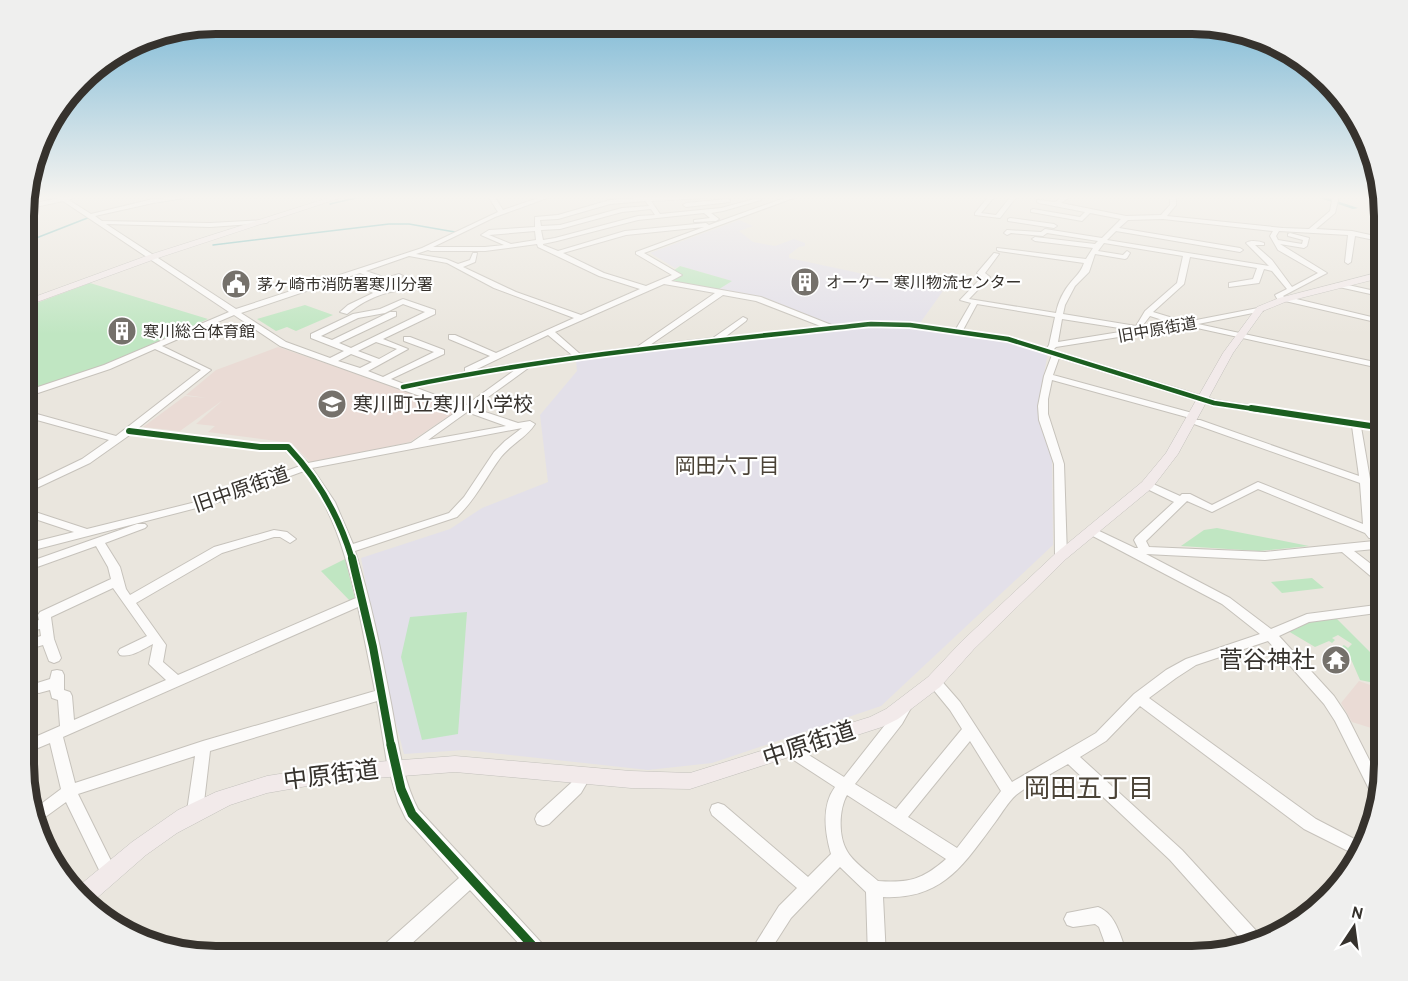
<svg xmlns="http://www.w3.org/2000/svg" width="1408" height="981" viewBox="0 0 1408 981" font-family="Overpass,'Noto Sans JP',sans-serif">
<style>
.industrial{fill:#e3e0e9}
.education{fill:#eadbd5}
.green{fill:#c0e6c2}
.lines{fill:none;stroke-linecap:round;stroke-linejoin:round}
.stream{stroke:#74bbb9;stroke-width:1.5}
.canal{fill:#74bbb9;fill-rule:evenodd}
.minor-casing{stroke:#c6c2bb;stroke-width:2}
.major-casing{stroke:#c4c2bd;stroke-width:1}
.minor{fill:#fcfbfa;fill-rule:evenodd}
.major{fill:#f2eaea;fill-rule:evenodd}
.cycleway-far3-casing{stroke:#fff;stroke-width:8}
.cycleway-far2-casing{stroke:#fff;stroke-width:10}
.cycleway-far1-casing{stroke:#fff;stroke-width:11}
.cycleway-casing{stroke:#fff;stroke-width:13}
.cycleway-far3{stroke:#1b5e20;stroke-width:4.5}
.cycleway-far2{stroke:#1b5e20;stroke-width:6}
.cycleway-far1{stroke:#1b5e20;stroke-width:8}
.cycleway{stroke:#1b5e20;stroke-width:9}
.labels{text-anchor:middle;stroke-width:4.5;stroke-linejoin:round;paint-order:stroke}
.far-poi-label{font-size:16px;fill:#36322d;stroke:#fff;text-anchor:start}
.far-street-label{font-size:16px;fill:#36322d;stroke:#fff}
.poi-label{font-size:20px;fill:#36322d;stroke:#fff;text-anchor:start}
.street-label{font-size:20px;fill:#36322d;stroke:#fff}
.neighbourhood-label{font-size:21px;fill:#4b4337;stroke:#fff}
.near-poi-label{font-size:24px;fill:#36322d;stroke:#fff;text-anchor:end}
.near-street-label{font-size:24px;fill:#36322d;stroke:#fff}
.near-neighbourhood-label{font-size:26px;fill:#4b4337;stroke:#fff}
.rim{fill:none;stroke:#36322d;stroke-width:8}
</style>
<rect width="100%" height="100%" fill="#eae6de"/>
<path class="industrial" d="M739 220 753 226 739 231 753 242 775 246 794 239 805 243V246L799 247 789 255V258L943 291 920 323 892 321 833 325 760 297 719 289 731 281 680 266 675 268 650 253Z
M886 325 912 327 1006 341 1048 353 1038 405 1052 455 1053 545 881 706 712 763 648 770 465 750 404 754 386 686 361 558 450 529 482 508 548 482 540 415 577 371 576 360Z"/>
<path class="education" d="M278 347 459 409 410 442 311 463 291 443 208 432 215 426 196 424 223 400 180 431 143 427 185 396 207 398 186 395 216 370Z
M1359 681 1384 690V732L1352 722 1341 703Z"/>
<path class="green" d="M680 266 732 281 716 291 670 281 680 275 673 271Z
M90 283 208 319 98 368 26 393V307Z
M305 305 333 315 296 331 287 327 276 331 257 319Z
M1217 528 1309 546 1259 551 1181 546 1204 530Z
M345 559 355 599 351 602 321 571Z
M1312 578 1324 588 1282 593 1271 582Z
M467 612 458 734 422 740 401 657 410 617Z
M1336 618 1376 658 1379 667 1384 659V685L1360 680 1350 657 1339 648 1344 645 1348 648 1352 644 1338 635 1332 638 1335 640 1332 643 1329 641 1315 647 1288 631 1309 622Z"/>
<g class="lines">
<path class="stream" d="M159 202 199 196
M330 204 364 196
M26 242 90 217
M213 245 389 224H409L455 232"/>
<path class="canal" d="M1314 196H1322L1358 208 1353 209Z"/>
<g class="minor-casing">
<path id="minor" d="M34 196H43L26 203V199Z
M57 196 71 197 72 198 69 200 91 214 153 199 195 196 153 203 95 216 102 221 210 223 268 220V222L266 223 210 227 106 224 236 309 422 248 498 212 488 196H494L503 210 544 196H553L495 217 433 247H485L504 245 481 235 489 230 535 227V217L558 215 610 200 666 196H706L703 198 651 201 660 214 721 208 758 198 761 200 723 211 711 213 719 219 716 221 694 222V220L710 218 704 213 638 220 557 241 543 244V245L558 251 625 231 706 223 709 225 790 196H799L644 253 682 275 671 281 761 297 834 326 871 322 910 323 956 329 971 303 960 300 982 277 977 273 994 253 999 254 985 273 990 277 969 299 1056 313C1058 302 1064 290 1071 282 1077 275 1081 272 1084 263L999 251 997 250V248L1086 259 1093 248 1035 241 1032 239 1035 237 1095 244 1098 241 1047 233 1043 236 1011 233 1007 235 1004 233 1007 230 1041 232 1045 229 1102 238 1121 219 1090 213 1082 221 1031 212V210L1033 209 1080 217 1085 212 1039 203 1037 202V200L1055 202 1064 196H1071L1061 203 1126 216 1161 215 1170 205V196H1176V205L1167 216 1283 228 1309 229 1330 211 1333 196H1339L1335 213 1316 229 1352 231 1384 238V242L1355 236 1351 262 1348 264 1345 262 1348 235 1279 231 1276 236 1278 240 1302 244 1303 240 1288 236V234L1290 233 1309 238 1307 246 1304 248 1280 244 1327 273 1283 296 1285 298 1288 297 1384 320V324L1285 301 1279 302 1275 295 1287 289 1272 271 1264 269 1259 283 1229 287V283L1253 279 1257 268 1190 257 1184 284 1153 312 1186 322 1263 307V311L1198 324 1384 364V369L1188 326 1056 347 1053 350 1215 400 1384 425V431L1361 427 1370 479 1384 484V490L1371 486 1375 530 1379 536 1377 538H1369L1365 533 1258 489 1212 512 1187 501 1146 541 1149 547 1265 552 1384 540V548L1354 551 1384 574V585L1380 584 1342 552 1265 560 1146 554 1230 598 1271 629 1307 614 1384 604V612L1309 622 1279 636 1334 696 1346 714 1382 785 1378 802 1375 801 1335 721 1324 704 1268 641 1196 665 1176 678 1149 698 1316 819 1364 844 1358 856 1304 829 1140 706 1106 741 1080 757 1182 850 1261 936 1263 940 1245 944 1170 860 1068 764C1053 773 1028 785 1016 795 1008 802 1002 813 996 821 964 864 943 900 883 897L886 957H868L866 892 840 867 791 918 766 957H747L779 906 797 888 712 815 710 810 712 805 718 803 724 805 808 877 831 854C825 833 821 806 835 787L786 755 784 751 786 747 791 745 796 747 844 777 892 716 899 704 904 703 909 704 911 708 902 724 855 784 896 809 962 729 950 710 927 682 929 678 934 677 939 678 960 702 1012 782 1096 733 1134 694 1166 670 1186 659 1260 634 1222 604 1087 533 1085 531 1087 529H1095L1135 548H1138L1134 540 1136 537 1174 502 1143 487 1142 485 1143 483H1151L1180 496 1182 494H1190L1212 505 1258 482 1363 524 1360 483 1194 424 1192 422 1194 420H1200L1359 476 1352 426 1214 406 1059 358 1053 375 1196 414 1198 416 1196 418H1190L1052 380 1048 399V414L1064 464 1067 556 1061 560 1057 559 1055 556 1054 464 1039 420 1038 406 1044 376 1052 355 1007 341 910 327 871 326 636 352 531 366 473 408 518 423 530 421 535 424C526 438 511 444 501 457 486 477 476 499 457 517L355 551C371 600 381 651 391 703 398 739 401 776 418 809L549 951 552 957H531L470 890 397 957H374L377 951 459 878 406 819 398 802 387 763 377 701 210 751 203 811 201 816 195 818 189 816 187 811 195 756 78 794 117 873 115 878 109 881 103 878 66 802 37 823 33 810 61 789 50 743 26 753V741L60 726 58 700 52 698 50 690 39 693 34 692 32 688 34 684 50 679 52 671 57 670 62 671 64 675V690L70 692 72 696 74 720 166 680 149 664 153 644C143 649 131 658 120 655L118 652 120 649 147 636 113 588 51 617 54 639 61 658 59 661 54 663 49 661 43 645 26 650V640L41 636 40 629 26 632V624L39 620 38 615 40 612 111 579 108 567 96 546 26 571V563L137 524H145L147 526 145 528 105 543 120 567 126 589 130 595 214 547 274 530 287 532 296 539 290 543 280 537H274L222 553 136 603 166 645 163 662 178 675 356 598C345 552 332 509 304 471L216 503 26 552V544L74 532 26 516V509L87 529 208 499 300 466 285 450H260L131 434 90 463 26 493V486L82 459 109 440 26 417V411L116 436 201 370 155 349 110 369 26 397V391L104 365 229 312 63 201 26 209V205L59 198ZM645 201 649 206 622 208 560 225 541 226 540 220 558 219 610 204ZM651 209 655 215 638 216 555 238 543 240 541 230 560 229 622 212ZM1163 219 1273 231 1270 236 1278 250 1318 273 1292 287 1272 260 1255 245H1264V243C1259 241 1250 240 1246 243L1269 266 1107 240 1116 231 1240 252 1243 250 1240 248 1119 228 1128 220ZM704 227 636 252V254L672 275 646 286 604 273 563 253 626 235ZM535 231 536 240 511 244 489 235ZM1104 243 1183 256 1177 283 1145 311 1136 326 1063 314 1065 305 1075 286 1089 272 1095 254 1125 259 1127 258 1130 253 1127 251 1123 255 1098 251ZM537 244 538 247 599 276 640 289 581 315 516 292 463 267 475 262 477 253H473L470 260 458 264 446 259 416 254 428 250 431 251H485ZM409 256 447 263 494 288 574 318 496 353 455 335H449V339L490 356 465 368V372L404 384 391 379 444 354V350L410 337H404V341L434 352 383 377 368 371 408 349 383 339 435 314V310L403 299 380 309 353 314 311 334V338L344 351 330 358 286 342 241 313 360 273 380 281 364 288 373 293 348 305 340 312 347 314C372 294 392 290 423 287V283H403L379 290 374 288 403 276 399 274 386 278 366 271ZM664 284 715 293 637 347 580 354 555 332ZM723 295 756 301 823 327 725 337 746 321 747 319 743 317 713 338 650 345ZM403 304 425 312 351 348 339 343 396 316V312H390L332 340 321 336 358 318 385 313ZM977 304 1055 317 1049 345 1047 348 1008 337 963 330ZM234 315 280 346 459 410 411 443 308 463 291 445 288 444H260L137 429 211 370 162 346ZM1150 316 1175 324 1147 328 1143 325ZM1062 319 1132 330 1058 342ZM548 335 572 355 475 370ZM376 342 397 349 379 359 358 351ZM351 354 372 362 360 368 338 361ZM519 367 465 406 414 387ZM467 412 506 426 428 440ZM522 428 505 441 494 452 464 497 449 513 353 544 335 502 312 468ZM358 607 375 691 203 741 75 783 63 737ZM970 741 1001 791 957 848 908 817ZM847 795 946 859C922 880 909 883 878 881 869 873 852 861 847 851 838 836 839 809 847 795Z
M989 196H995L981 213 996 215 1011 196H1017L1000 218 975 215V213Z
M728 199 730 200V202L686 207 683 205 686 203Z
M1010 218 1054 224 1057 226 1054 228 1008 221V219Z
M1339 283 1384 293V297L1339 287Z
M1381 326H1384V353L1380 351 1376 332Z
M583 770 588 772 591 776 581 793 549 824 543 826 537 824 535 819 537 814 571 783 578 772Z
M1098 907C1117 914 1121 939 1128 957H1110L1099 927 1095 924 1073 927 1067 925 1064 919 1067 913Z"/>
</g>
<g class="major-casing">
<path id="major" d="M334 196H346L155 259 26 306V300L149 255Z
M1384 271V277L1285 302 1263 311 1233 353 1178 454 1152 488 1066 559 974 649 940 687 898 719 882 727 690 789 631 788 455 772 336 781 267 793 230 805 177 833 146 855 90 904 75 889 132 842 178 810 216 792 267 776 336 765 455 756 631 771 690 773 870 717 886 709 928 677 962 641 1056 553 1142 482 1166 453 1223 353 1257 307 1279 298Z"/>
</g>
<use href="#minor" class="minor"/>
<use href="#major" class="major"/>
<g class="cycleway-far3-casing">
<path id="cycleway-far3" d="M403 387C558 355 714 341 871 324L910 325 1008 339 1214 403 1261 410"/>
</g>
<g class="cycleway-far2-casing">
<path id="cycleway-far2" d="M1251 408 1384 428
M129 431 260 447H288C319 480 339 516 352 559"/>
</g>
<g class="cycleway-far1-casing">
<path id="cycleway-far1" d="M352 558 373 647 391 746"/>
</g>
<g class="cycleway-casing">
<path id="cycleway" d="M391 745 401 789 412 814 543 957"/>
</g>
<use href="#cycleway-far3" class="cycleway-far3"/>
<use href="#cycleway-far2" class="cycleway-far2"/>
<use href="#cycleway-far1" class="cycleway-far1"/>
<use href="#cycleway" class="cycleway"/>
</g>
<linearGradient id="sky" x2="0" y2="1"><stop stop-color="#79b7d5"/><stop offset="0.59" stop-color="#f6f4f0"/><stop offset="1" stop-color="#f6f4f0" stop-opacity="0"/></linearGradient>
<rect width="1408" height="334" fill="url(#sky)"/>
<defs>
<g id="building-disc" transform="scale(1.5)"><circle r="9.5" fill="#75716b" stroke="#fff"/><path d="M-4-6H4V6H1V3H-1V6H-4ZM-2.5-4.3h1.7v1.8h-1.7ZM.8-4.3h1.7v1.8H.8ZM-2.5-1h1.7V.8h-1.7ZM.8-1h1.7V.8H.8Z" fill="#fff"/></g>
<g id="civic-disc" transform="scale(1.5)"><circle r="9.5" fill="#75716b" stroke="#fff"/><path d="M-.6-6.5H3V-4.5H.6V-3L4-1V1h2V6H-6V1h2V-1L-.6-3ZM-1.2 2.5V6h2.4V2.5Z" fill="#fff"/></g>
<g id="school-disc" transform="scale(1.5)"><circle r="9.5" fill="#75716b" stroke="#fff"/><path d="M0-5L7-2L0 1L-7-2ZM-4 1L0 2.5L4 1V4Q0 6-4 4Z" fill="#fff"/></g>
<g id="temple-disc" transform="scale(1.5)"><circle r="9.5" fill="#75716b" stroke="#fff"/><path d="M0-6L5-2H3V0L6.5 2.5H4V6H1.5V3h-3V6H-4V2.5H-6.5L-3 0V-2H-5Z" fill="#fff"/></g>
</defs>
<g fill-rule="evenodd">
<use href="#building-disc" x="805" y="282"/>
<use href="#civic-disc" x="236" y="284"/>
<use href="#building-disc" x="122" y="331"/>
<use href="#school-disc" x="332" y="404"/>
<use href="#temple-disc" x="1336" y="660"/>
</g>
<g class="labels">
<g class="far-poi-label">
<text x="826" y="288">オーケー 寒川物流センター</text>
<text x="257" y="290">茅ヶ崎市消防署寒川分署</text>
<text x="143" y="337">寒川総合体育館</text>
</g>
<g class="far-street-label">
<text transform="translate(1157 329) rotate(-10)" y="6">旧中原街道</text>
</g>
<g class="poi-label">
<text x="353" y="411">寒川町立寒川小学校</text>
</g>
<g class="street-label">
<text transform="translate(241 489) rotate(-19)" y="7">旧中原街道</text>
</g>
<g class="neighbourhood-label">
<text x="727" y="473">岡田六丁目</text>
</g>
<g class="near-poi-label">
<text x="1315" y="668">菅谷神社</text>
</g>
<g class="near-street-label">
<text transform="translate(809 744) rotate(-18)" y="8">中原街道</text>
<text transform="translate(331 775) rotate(-7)" y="8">中原街道</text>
</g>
<g class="near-neighbourhood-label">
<text x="1089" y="797">岡田五丁目</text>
</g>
</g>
<path d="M0 0H1408V981H0ZM216 34H1192A182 182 0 0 1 1374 216V764A182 182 0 0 1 1192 946H216A182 182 0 0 1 34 764V216A182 182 0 0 1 216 34Z" fill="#efefee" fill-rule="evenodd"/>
<path class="rim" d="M216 34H1192A182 182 0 0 1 1374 216V764A182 182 0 0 1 1192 946H216A182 182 0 0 1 34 764V216A182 182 0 0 1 216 34Z"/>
<g transform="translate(1354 927) rotate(13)" stroke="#ffffff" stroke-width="4.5" paint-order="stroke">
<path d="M0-4.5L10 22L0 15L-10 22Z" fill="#36322d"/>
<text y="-9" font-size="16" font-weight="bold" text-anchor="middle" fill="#36322d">N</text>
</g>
</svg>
